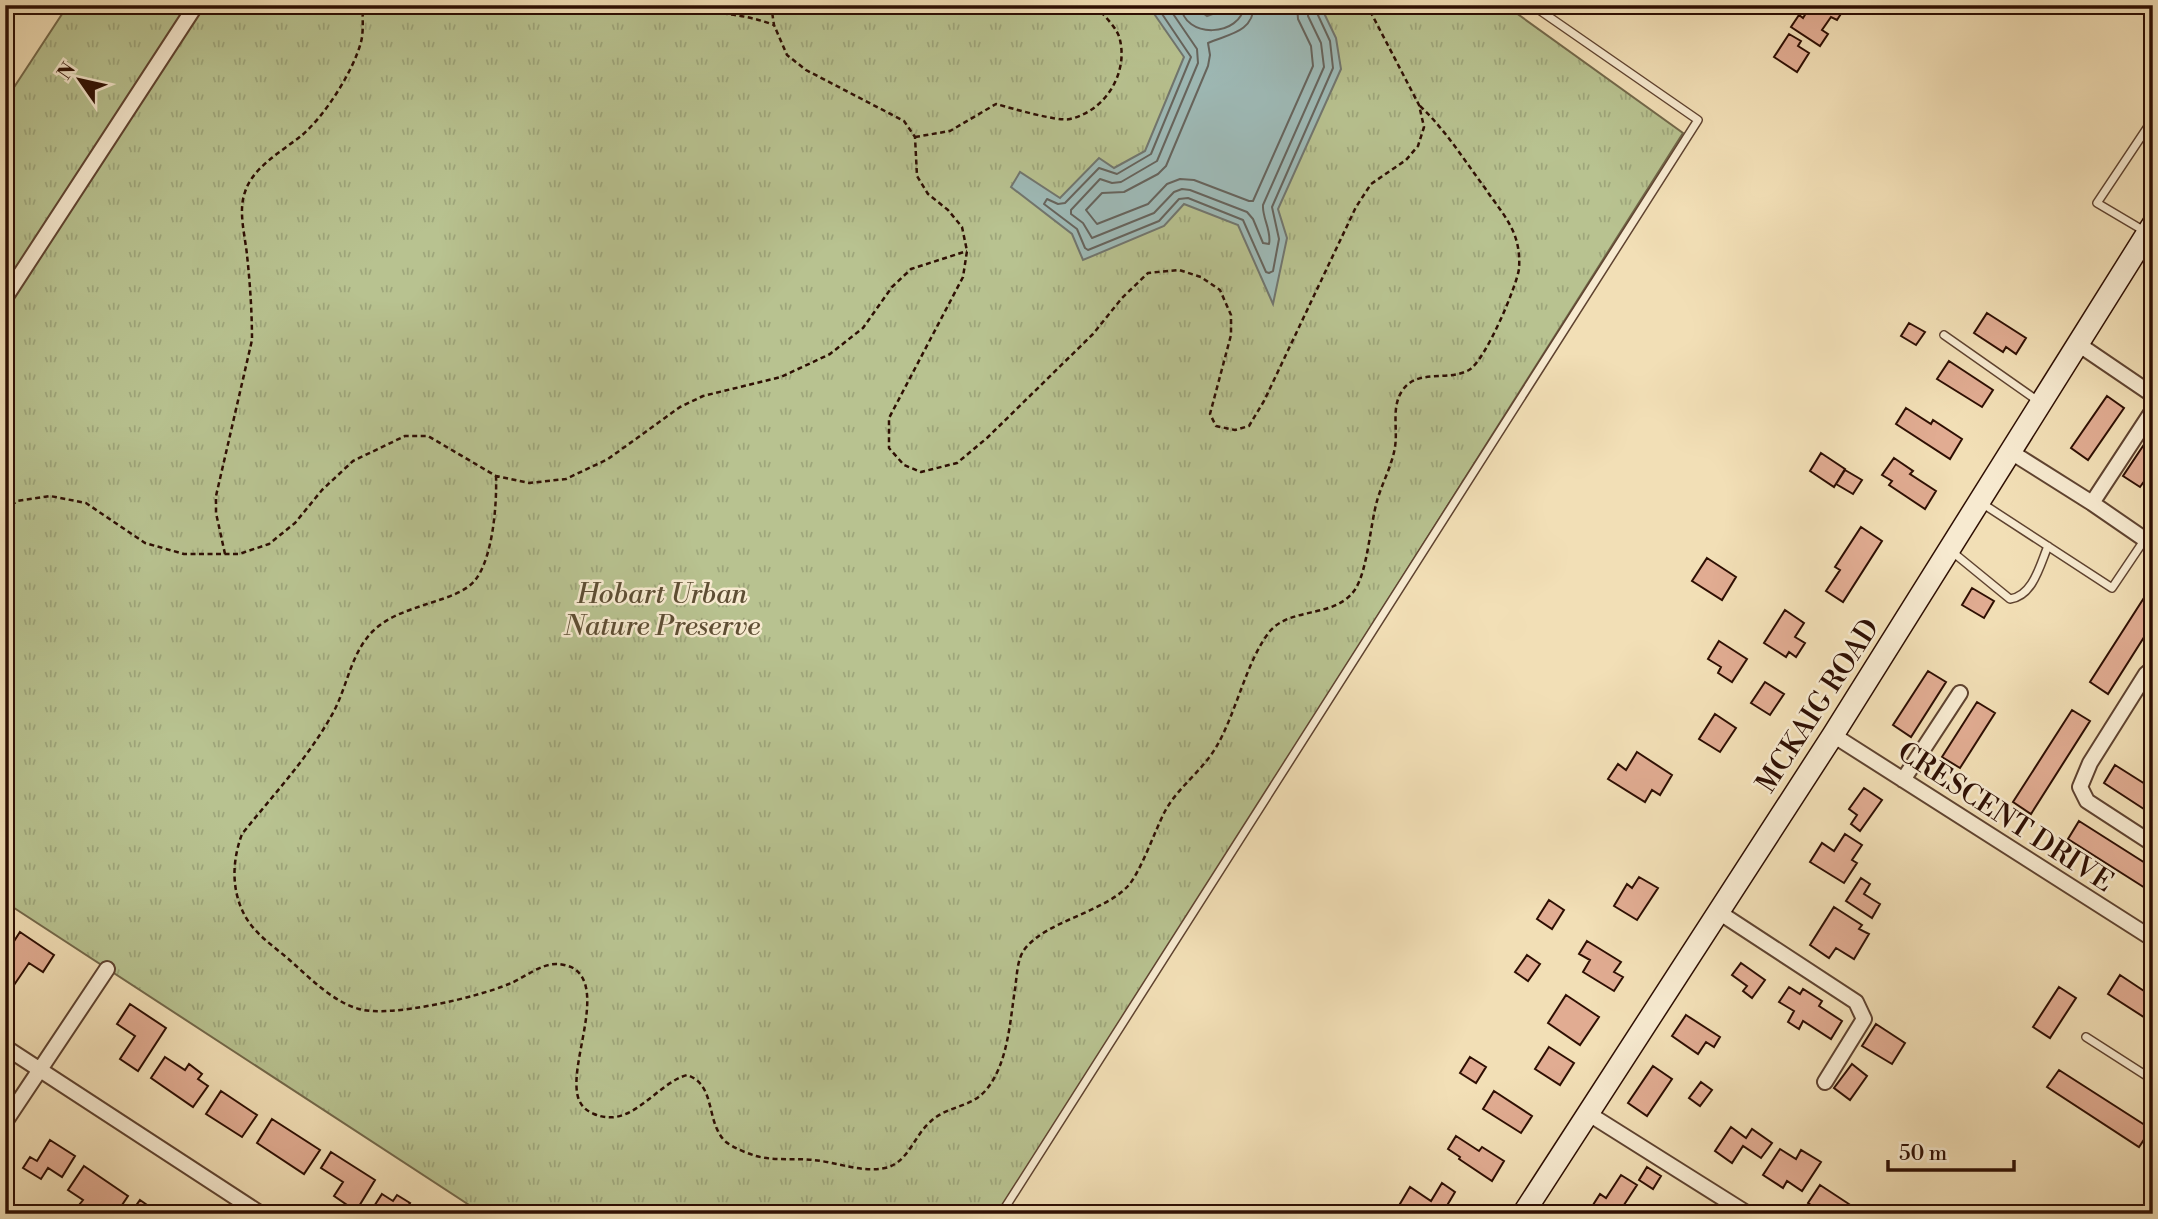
<svg xmlns="http://www.w3.org/2000/svg" width="2158" height="1219" viewBox="0 0 2158 1219" font-family="'Libre Bodoni',serif">
<style>
.park{fill:url(#park-tufts);stroke:#73684a;stroke-width:2}
.water{fill:#9ebab7;stroke:#71766f;stroke-width:2}
.lines{fill:none;stroke-linecap:round;stroke-linejoin:round}
.shore{stroke:#66645d;stroke-width:2}
.building{fill:#e1ac92;stroke:#2e0f03;stroke-width:2}
.lane-casing{stroke:#5f4330;stroke-width:10}
.street-casing{stroke:#5f4330;stroke-width:18}
.secondary-casing{stroke:#2e0f03;stroke-width:24}
.path{stroke:#2e0f03;stroke-width:2.5;stroke-dasharray:5 3.5;stroke-linecap:butt}
.lane{stroke:#f7ead0;stroke-width:7}
.street{stroke:#f7ead0;stroke-width:14}
.secondary{stroke:#f7ead0;stroke-width:21}
.labels{text-anchor:middle;stroke-width:5;stroke-linejoin:round;paint-order:stroke}
.park-label{font-size:28px;font-style:italic;fill:#5e4e34;stroke:#f7ead0}
.street-label{font-size:28px;fill:#2e0f03;stroke:#f7ead0}
</style>
<defs>
<pattern id="park-tufts" width="24" height="20" patternUnits="userSpaceOnUse" patternTransform="scale(1.75)"><rect width="24" height="20" fill="#b8c290"/><path d="M3 7l-1-3M5 7V3M7 7l1-3M15 17l-1-3M17 17v-4M19 17l1-3" fill="none" stroke="#9ea67b"/></pattern>
</defs>
<rect width="100%" height="100%" fill="#f2dfb6"/>
<filter id="stains"><feTurbulence type="fractalNoise" baseFrequency=".00286" numOctaves="4"/><feColorMatrix values="0 0 0 0 .2 0 0 0 0 .09 0 0 0 0 .02 0 0 0 .5 -.17"/></filter>
<radialGradient id="worn" r=".72"><stop offset=".6" stop-color="#630" stop-opacity="0"/><stop offset="1" stop-color="#630" stop-opacity=".3"/></radialGradient>
<path class="park" d="M68 5H1505L1683 133 1000 1214H483L5 902V101Z"/>
<path class="water" d="M1148 5H1193L1207 16 1237 5H1324L1323 11 1336 38 1341 69 1278 209 1287 238 1273 304 1238 225 1184 204 1164 226 1083 260 1072 234 1011 187 1020 172 1060 198 1099 158 1114 168 1145 151 1184 57Z"/>
<g class="lines">
<path class="shore" d="M1156 5 1191 57 1151 154 1117 174 1099 168 1065 203 1058 204 1047 199 1044 204 1077 229 1085 248 1088 250 1159 221 1179 199 1188 198 1243 220 1266 272 1269 273 1273 271 1279 239 1272 207 1333 68 1330 41 1317 13V5
M1167 5 1197 49 1198 63 1157 161 1121 182 1112 183 1100 179 1071 210V214L1083 223 1092 238 1154 213 1174 192 1182 189 1190 190 1247 212 1253 219 1263 243 1269 244C1272 231 1262 218 1263 205L1324 67 1321 43 1308 16V5
M1181 5C1183 40 1242 37 1244 5
M1254 5C1253 33 1228 34 1208 43L1210 55 1208 66 1166 166 1158 174 1124 192 1102 193 1086 210 1097 224 1148 204 1167 184 1180 179 1194 180 1249 201H1253L1313 66 1311 46 1298 19 1297 5"/>
</g>
<path class="building" d="M1811 5H1838L1844 9 1837 20 1831 17 1822 30 1828 34 1820 46 1791 27 1799 15 1803 18Z
M1789 34 1801 41 1798 46 1809 53 1797 72 1774 57Z
M1987 313 2026 338 2016 354 2006 347 2003 352 1974 333Z
M1909 323 1925 332 1916 345 1901 336Z
M1949 361 1993 390 1982 407 1937 379Z
M2107 396 2124 408 2088 460 2071 448Z
M1906 408 1931 424 1933 420 1962 439 1950 459 1896 424Z
M2153 431V469L2140 487 2123 476Z
M1821 453 1845 469 1834 487 1810 471Z
M1894 458 1913 471 1910 474 1936 491 1925 509 1889 485 1892 481 1882 475Z
M1845 470 1862 480 1853 494 1836 484Z
M1861 527 1882 541 1843 602 1826 591 1840 570 1835 567Z
M1707 558 1736 577 1722 600 1692 581Z
M1972 588 1994 601 1984 618 1962 605Z
M2149 590 2153 592V623L2108 694 2090 682Z
M1785 610 1804 623 1795 637 1805 643 1796 657 1789 652 1786 657 1764 643Z
M1719 641 1747 659 1732 682 1718 673 1721 667 1708 659Z
M1928 671 1946 682 1911 737 1893 725Z
M1765 682 1784 694 1770 715 1751 703Z
M1977 702 1995 713 1960 768 1942 757Z
M2072 710 2090 721 2031 814 2013 802Z
M1715 714 1736 728 1720 752 1699 739Z
M1637 752 1672 775 1660 795 1652 790 1645 802 1608 779 1618 764 1626 770Z
M2115 765 2153 789V815L2104 783Z
M1864 788 1882 800 1860 831 1851 824 1857 815 1849 809Z
M2079 821 2153 868V893L2068 839Z
M1845 834 1862 845 1852 860 1857 863 1844 883 1810 862 1822 843 1834 851Z
M1639 877 1658 888 1637 920 1614 906 1627 884 1632 888Z
M1861 878 1870 884 1864 894 1880 904 1872 918 1846 901Z
M1549 900 1564 910 1552 929 1537 919Z
M1834 907 1862 925 1859 929 1869 934 1854 959 1836 948 1829 958 1810 945Z
M20 932 54 955 43 972 29 963 12 988 5 984V955Z
M1587 941 1621 962 1614 972 1623 977 1614 991 1583 972 1590 960 1579 954Z
M1527 955 1540 964 1528 981 1515 972Z
M1741 963 1765 980 1752 998 1743 991 1747 986 1732 975Z
M2120 975 2153 997V1023L2108 994Z
M1789 987 1800 994 1803 989 1822 1001 1819 1006 1842 1021 1831 1039 1803 1021 1799 1029 1788 1022 1794 1011 1779 1002Z
M2059 987 2076 998 2050 1038 2033 1027Z
M1566 995 1599 1017 1580 1045 1548 1023Z
M130 1004 166 1028 138 1071 120 1059 135 1036 117 1024Z
M1686 1015 1720 1037 1714 1047 1706 1042 1698 1054 1672 1036Z
M1876 1024 1905 1043 1892 1064 1862 1046Z
M1549 1047 1574 1063 1560 1085 1535 1069Z
M165 1057 185 1070 189 1064 202 1074 198 1079 208 1086 193 1107 151 1078Z
M1470 1057 1486 1067 1476 1083 1460 1073Z
M1852 1064 1867 1076 1850 1100 1834 1088Z
M1653 1066 1672 1079 1647 1116 1628 1103Z
M2059 1070 2151 1129 2139 1147 2047 1087Z
M1701 1082 1712 1090 1700 1106 1689 1098Z
M221 1091 257 1115 242 1137 206 1114Z
M1494 1091 1532 1116 1521 1133 1483 1109Z
M272 1119 320 1150 304 1174 257 1143Z
M1731 1127 1746 1138 1752 1129 1772 1143 1761 1158 1743 1146 1732 1163 1715 1151Z
M1456 1136 1479 1151 1482 1147 1504 1161 1492 1181 1459 1159 1460 1157 1448 1149Z
M50 1140 75 1156 62 1177 48 1168 41 1179 23 1168 30 1157 37 1161Z
M1780 1149 1796 1159 1801 1150 1821 1162 1802 1191 1787 1181 1783 1188 1763 1175Z
M331 1152 375 1180 356 1211 334 1196 343 1182 321 1168Z
M84 1166 128 1196 116 1214H104L93 1206 89 1212 79 1205 83 1200 68 1190Z
M1647 1167 1661 1176 1653 1189 1639 1180Z
M1621 1175 1637 1185 1618 1214H1606L1593 1205 1600 1194 1606 1198Z
M1442 1183 1455 1192 1442 1214H1394L1410 1187 1431 1201Z
M1820 1185 1855 1208 1852 1214H1824L1808 1203Z
M382 1194 393 1201 397 1195 410 1203 405 1210 411 1214H369Z
M140 1200 160 1214H130Z"/>
<g class="lines">
<g class="lane-casing">
<path id="lane" d="M2146 232 2097 203 2153 119
M1944 335 2038 401
M1980 502 2112 588 2145 539
M1950 550 2010 599C2033 596 2040 565 2048 546
M2086 1037 2153 1080
M1001 1214 1698 120 1532 5"/>
</g>
<g class="street-casing">
<path id="street" d="M5 298 196 5
M2078 344 2153 395
M2011 452 2092 503 2153 545
M2092 503 2153 410
M2153 668 2146 674 2090 763 2080 787 2087 801 2153 844
M1833 735 2153 939
M1903 780 1960 693
M1717 911 1856 1002 1864 1019 1825 1082
M5 1047 261 1214
M1589 1114 1748 1214
M5 1122 107 969"/>
</g>
<g class="secondary-casing">
<path id="secondary" d="M1523 1214 1833 735 2153 224"/>
</g>
<path class="path" d="M604 5C660 16 719 4 774 25
M771 5 774 25 787 55 806 70 904 121 915 137 917 176 928 194 948 210 962 227 967 251 963 277 889 418V448L904 465 921 472 957 463 987 438 1093 334 1122 298 1148 273 1179 270 1201 277 1220 290 1231 315V335L1210 414 1216 426 1235 430 1249 426 1264 401 1356 207 1371 184 1406 160 1418 146 1424 127 1419 105 1367 5
M915 137 950 131 996 104C1011 108 1058 122 1070 119 1105 111 1128 74 1120 40 1118 28 1103 15 1095 5
M496 476C497 504 493 556 476 579 459 603 401 603 373 631 351 653 348 684 334 711 310 756 273 795 242 834 232 861 231 890 245 916 257 937 277 948 294 964 313 981 334 1002 359 1009 391 1018 478 997 509 984 524 978 541 963 558 964 561 964 570 966 573 968 608 989 566 1068 579 1100 582 1107 587 1111 594 1114 632 1130 655 1084 687 1075 717 1085 705 1123 726 1142 734 1148 746 1153 756 1156 774 1161 794 1158 813 1160 836 1162 862 1173 885 1168 908 1163 914 1136 930 1122 946 1106 971 1108 986 1090 1008 1064 1010 1021 1015 989 1017 976 1017 960 1024 950 1045 921 1103 913 1128 886 1140 873 1155 831 1164 813 1177 788 1200 773 1215 749 1236 715 1246 661 1270 631 1292 606 1337 619 1356 588 1368 567 1370 526 1377 501 1382 483 1392 466 1395 447 1398 428 1391 408 1402 391 1417 368 1447 382 1469 370 1485 361 1516 288 1519 269 1520 255 1518 241 1512 229 1505 214 1494 202 1485 188 1464 160 1445 129 1419 105
M5 511 17 501 50 496 86 503 145 543 184 554H239L269 544 295 523 322 490 353 461 405 436H428L496 476 529 483 566 479 608 459 680 407 703 396 781 377 830 354 863 328 892 287 911 269 967 251
M225 554 216 513V496L252 340C252 312 250 283 247 255 245 235 238 211 245 192 253 167 281 152 301 136 324 117 353 72 361 42 364 31 362 17 363 5"/>
<use href="#lane" class="lane"/>
<use href="#street" class="street"/>
<use href="#secondary" class="secondary"/>
</g>
<g class="labels">
<g class="park-label">
<text x="662" y="603">Hobart Urban<tspan x="662" dy="32">Nature Preserve</tspan></text>
</g>
<g class="street-label">
<text transform="translate(1817 705) rotate(-57)" y="10">MCKAIG ROAD</text>
<text transform="translate(2006 816) rotate(33)" y="10">CRESCENT DRIVE</text>
</g>
</g>
<rect width="2158" height="1219" fill="none" stroke="#f2dfb6" stroke-width="28"/>
<rect x="7" y="7" width="2144" height="1205" fill="none" stroke="#2e0f03" stroke-width="3.5"/>
<rect x="14" y="14" width="2130" height="1191" fill="none" stroke="#2e0f03" stroke-width="2"/>
<g transform="translate(80 80) rotate(304)" stroke="#f7ead0" stroke-width="5" paint-order="stroke">
<path d="M0-5L12 26L0 18L-12 26Z" fill="#2e0f03"/>
<text y="-10" font-size="19" font-weight="bold" text-anchor="middle" fill="#2e0f03">N</text>
</g>
<path d="M1888 1160v10h126v-10" fill="none" stroke="#2e0f03" stroke-width="3.5"/>
<text x="1899" y="1160" font-size="21" fill="#2e0f03" stroke="#f7ead0" stroke-width="5" paint-order="stroke">50 m</text>
<rect width="100%" height="100%" filter="url(#stains)"/>
<rect width="100%" height="100%" fill="url(#worn)"/>
</svg>
